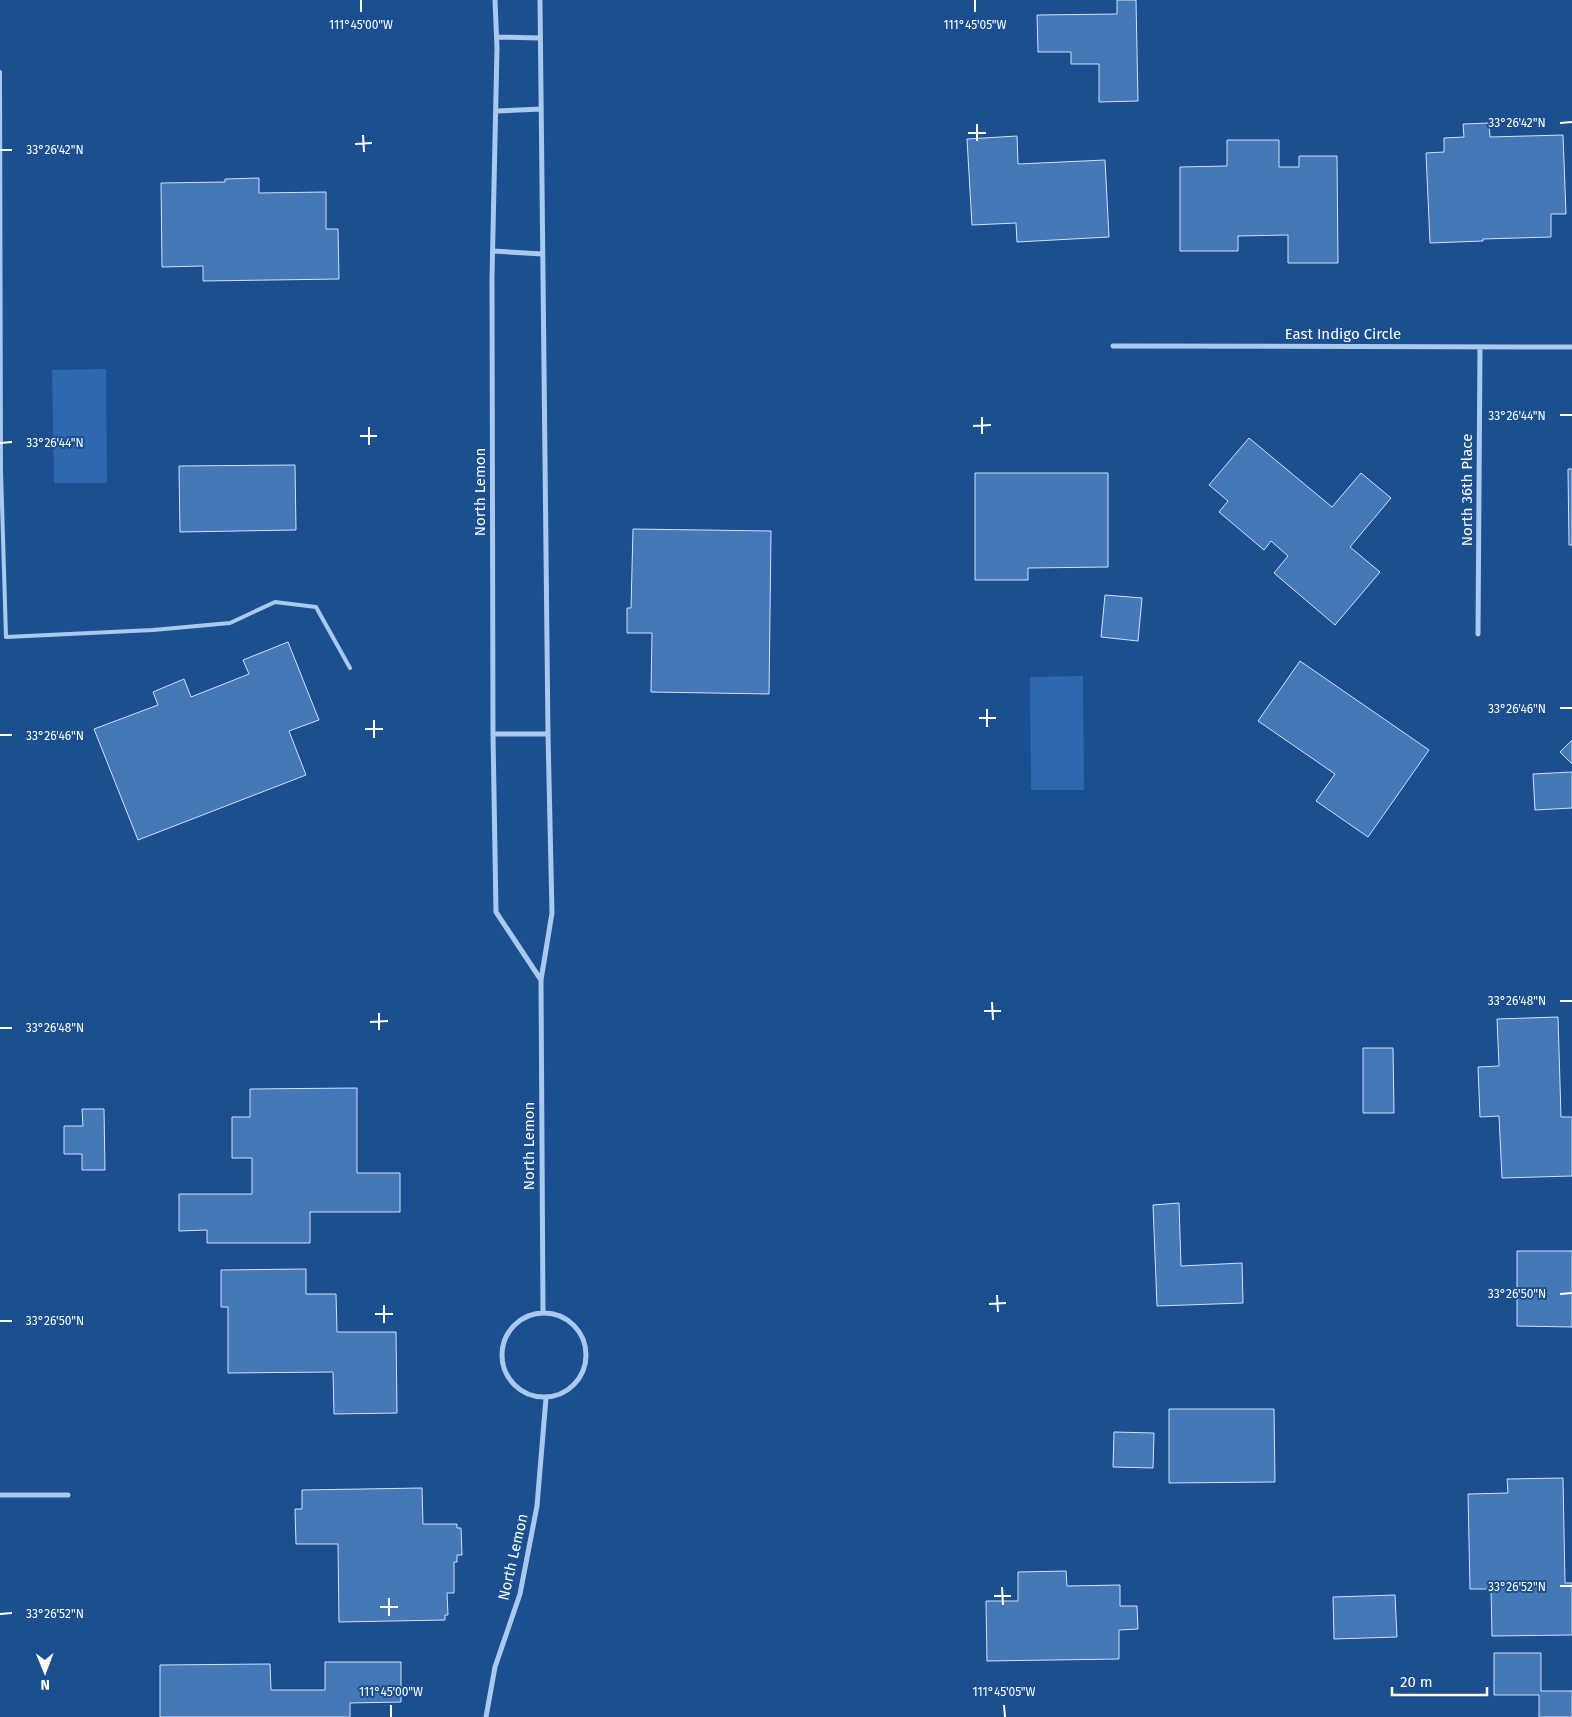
<svg xmlns="http://www.w3.org/2000/svg" width="1572" height="1717" viewBox="0 0 1572 1717" font-family="'Fira Sans',sans-serif">
<style>
.green{fill:#2e69ad}
.building{fill:#4478b7;stroke:#cfe3fa}
.lines{fill:none;stroke-linecap:round;stroke-linejoin:round}
.lane{stroke:#a9c9ee;stroke-width:4}
.street{stroke:#a9c9ee;stroke-width:5}
.ticks{fill:none;stroke:#fff;stroke-width:2}
.labels{text-anchor:middle;stroke-width:4;stroke-linejoin:round;paint-order:stroke}
.street-label{font-size:15px;fill:#fff;stroke:#1b4f8f}
.ticks-label{font-size:12px;text-anchor:middle;fill:#fff;stroke:#1b4f8f;stroke-width:4;stroke-linejoin:round;paint-order:stroke}
</style>
<rect width="100%" height="100%" fill="#1b4f8f"/>
<path class="green" d="M106 369 107 483H54L52 370Z
M1083 676 1084 790H1031L1030 677Z"/>
<path class="building" d="M1117 0H1136L1138 101 1099 102V64H1071V52H1038L1037 15 1117 14Z
M1489 123 1490 137 1563 135 1566 214H1551V237L1483 239V241L1430 243 1426 153 1444 152V138L1464 137 1463 124Z
M1017 136 1018 164 1105 160 1109 237 1017 242 1016 223 972 225 967 139Z
M1227 140H1279V167H1299V156H1337L1338 263H1288V235L1238 236V251H1180V167L1227 166Z
M259 178V193L326 192V229H338L339 279 203 281V266L162 267 161 183 225 182V179Z
M1249 438 1332 507 1361 473 1391 498 1350 547 1380 572 1335 625 1274 573 1288 556 1271 541 1264 550 1219 512 1228 501 1209 485Z
M295 465 296 530 180 532 179 466Z
M1568 469H1572V545H1569Z
M975 473H1108V567L1028 568V580H975Z
M633 529 771 531 769 694 651 692 652 633H627V608H631Z
M1105 595 1142 598 1138 641 1101 637Z
M288 642 319 720 289 731 306 775 138 840 94 729 158 705 153 692 184 679 191 697 249 674 243 660Z
M1300 661 1429 750 1368 837 1316 801 1335 774 1258 721Z
M1572 740V764L1560 752Z
M1572 772V808L1535 810 1533 774Z
M1558 1017 1561 1117H1572V1176L1502 1178 1499 1116 1480 1117 1478 1067 1499 1066 1497 1019Z
M1363 1048H1393L1394 1113H1363Z
M357 1088V1173H400V1212H310V1243H207V1230L179 1231V1194H252V1158H232V1117H250V1089Z
M82 1109H104L105 1170H82V1154H64V1126H83Z
M1179 1203 1181 1266 1242 1263 1243 1303 1157 1306 1153 1205Z
M1517 1251H1572V1327L1517 1326Z
M306 1269V1294H336L337 1332H396L397 1413 334 1414 333 1372 228 1373V1307H221V1270Z
M1169 1409H1274L1275 1482 1169 1483Z
M1114 1432 1154 1433 1153 1468 1113 1467Z
M1563 1478 1565 1583H1572V1635L1492 1636 1491 1589H1470L1468 1494 1508 1493 1507 1479Z
M422 1488 423 1524H457V1528H461L462 1555H457V1562H454V1593H447L448 1615H445V1620L339 1622 338 1544H296L295 1509H302V1490Z
M1066 1571 1067 1586 1120 1585V1606H1137L1138 1629 1119 1630V1659L987 1661 986 1601H1018V1572Z
M1395 1595 1397 1637 1334 1639 1333 1597Z
M1494 1653H1541V1691H1572V1717H1539V1695H1494Z
M325 1662H401V1702L350 1703V1717H160V1665L270 1664 271 1690H325Z"/>
<g class="lines">
<path class="lane" d="M0 72 1 471 6 637 153 630 230 623 275 602 316 607 350 668"/>
<path class="street" d="M495 0 497 48 492 278 493 734 496 912 541 980
M540 0 548 734 552 913 541 980 543 1312
M497 37 540 38
M496 111 541 109
M493 251 542 254
M1113 346 1572 347
M1478 634 1480 347
M493 734H548
M502 1355a42 42 0 1 1 84 0a42 42 0 1 1-84 0Z
M0 1495H68
M486 1717 495 1667 520 1594 537 1506 546 1398"/>
</g>
<path class="ticks" d="M361 0V12M975 0V12M1560 123 1572 122M977 124V141M968 133H986M363 135 364 152M355 144 372 143M0 150H12M1560 415H1572M982 417V434M973 426 991 425M369 427V445M360 436H377M0 443 12 442M1560 708H1572M987 709V727M979 718H996M374 720V738M365 729H383M0 735H12M1560 1001H1572M992 1002 993 1020M984 1011H1001M379 1013V1030M370 1022 388 1021M0 1028H12M1560 1294 1572 1293M997 1295 998 1312M989 1304 1006 1303M384 1305V1323M375 1314H393M0 1321H12M1560 1586H1572M1002 1587 1003 1605M994 1596H1011M389 1598V1616M380 1607H398M0 1614 12 1613M391 1705V1717M1004 1705 1005 1717"/>
<g class="labels">
<g class="street-label">
<text x="1343" y="339">East Indigo Circle</text>
<text transform="translate(1467 490) rotate(-90)" y="5">North 36th Place</text>
<text transform="translate(480 492) rotate(-90)" y="5">North Lemon</text>
<text transform="translate(529 1146) rotate(-90)" y="5">North Lemon</text>
<text transform="translate(513 1557) rotate(-77)" y="5">North Lemon</text>
</g>
</g>
<g class="ticks-label">
<text x="361" y="29">111°45'00"W</text>
<text x="975" y="29">111°45'05"W</text>
<text x="1517" y="127">33°26'42"N</text>
<text x="55" y="154">33°26'42"N</text>
<text x="1517" y="420">33°26'44"N</text>
<text x="55" y="447">33°26'44"N</text>
<text x="1517" y="713">33°26'46"N</text>
<text x="55" y="740">33°26'46"N</text>
<text x="1517" y="1005">33°26'48"N</text>
<text x="55" y="1032">33°26'48"N</text>
<text x="1517" y="1298">33°26'50"N</text>
<text x="55" y="1325">33°26'50"N</text>
<text x="1517" y="1591">33°26'52"N</text>
<text x="55" y="1618">33°26'52"N</text>
<text x="391" y="1696">111°45'00"W</text>
<text x="1004" y="1696">111°45'05"W</text>
</g>
<g transform="translate(45 1672) rotate(179)" stroke="#1b4f8f" stroke-width="4" paint-order="stroke">
<path d="M0-4L9 19L0 12L-9 19Z" fill="#ffffff"/>
<text y="-8" font-size="14" font-weight="bold" text-anchor="middle" fill="#ffffff">N</text>
</g>
<path d="M1392 1687v8h95v-8" fill="none" stroke="#ffffff" stroke-width="2.5"/>
<text x="1400" y="1687" font-size="15" fill="#ffffff" stroke="#1b4f8f" stroke-width="4" paint-order="stroke">20 m</text>
</svg>
